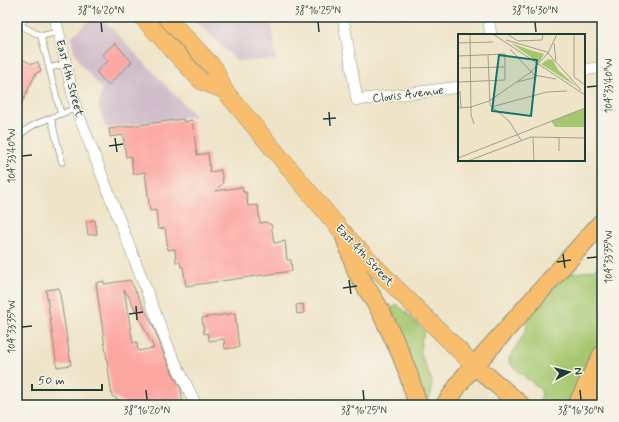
<svg xmlns="http://www.w3.org/2000/svg" width="619" height="422" viewBox="0 0 619 422" font-family="Mynerve,sans-serif">
<style>
.industrial{fill:#d1bdca}
.green{fill:#a6c770;stroke:#628252}
.building{fill:#fda7a2;fill-rule:evenodd}
.lines{fill:none;stroke-linecap:round;stroke-linejoin:round}
.service-casing{stroke:#87907e;stroke-width:7}
.minor-casing{stroke:#87907e;stroke-width:12}
.primary-casing{stroke:#87907e;stroke-width:18}
.trunk-casing{stroke:#87907e;stroke-width:20}
.service{stroke:#fff;stroke-width:5.5}
.minor{stroke:#fff;stroke-width:11}
.primary{stroke:#f9be6d;stroke-width:17}
.trunk{stroke:#f9be6d;stroke-width:18}
.ticks{fill:none;stroke:#1f3d34;stroke-width:1.5}
.labels{text-anchor:middle;stroke-width:3;stroke-linejoin:round;paint-order:stroke}
.street-label{font-size:12px;fill:#1f3d34;stroke:#f7f3e8}
.inset-road{fill:none;stroke:#9ca18d;stroke-width:1}
.view{fill:#0f766e;fill-opacity:0.15;stroke:#0f766e;stroke-width:2}
.inset-edge{fill:none;stroke:#1f3d34;stroke-width:2}
.neatline{fill:none;stroke:#1f3d34;stroke-width:1.5}
.ticks-label{font-size:10px;text-anchor:middle;fill:#1f3d34}
</style>
<rect width="100%" height="100%" fill="#f7f3e8"/>
<filter id="ink" filterUnits="userSpaceOnUse"><feTurbulence type="fractalNoise" baseFrequency=".025" numOctaves="2"/><feDisplacementMap in="SourceGraphic" scale="8" xChannelSelector="R" yChannelSelector="G"/><feConvolveMatrix kernelMatrix="1 2 1 2 8 2 1 2 1" color-interpolation-filters="sRGB"/></filter>
<filter id="wash" filterUnits="userSpaceOnUse"><feTurbulence type="fractalNoise" baseFrequency=".012" numOctaves="4" result="noise"/><feDisplacementMap in="SourceGraphic" scale="16" xChannelSelector="R" yChannelSelector="G"/><feGaussianBlur stdDeviation="0.9" result="paint"/><feColorMatrix in="noise" values="0 0 0 0 0 0 0 0 0 0 0 0 0 0 0 0 0 1.4 0 .05"/><feComposite in="paint" operator="in"/></filter>
<g filter="url(#wash)">
<rect width="100%" height="100%" fill="#efe4c8"/>
<path class="industrial" d="M94 17H101L195 116 106 128 99 108 100 98 102 89 81 65 74 51 71 37Z
M192 17H271L276 60 237 61Z"/>
<path class="green" d="M602 266V339L568 405H539L542 394 541 390 511 365 509 361V358L525 332 527 325 526 318 566 273C579 273 590 272 602 266Z
M397 304 410 316 425 332 421 340V354L432 381 431 394 426 405 386 313Z"/>
<g id="blocks">
<path class="building" d="M115 43 132 62 108 85 96 72 108 61 102 55Z
M17 57 32 64 38 62 41 71 36 73 17 113Z
M183 119 184 122 192 120 197 155 208 153 210 172 221 170 223 183 215 191 242 187 243 192H246L248 206 258 205 260 223 267 222 268 224H271L274 243 285 241 287 260H291L292 271 186 286 183 267H181L180 262H176L175 249 168 250 165 228 158 229 156 210 150 211 145 172 133 174 131 156 126 157 123 135 110 137 109 129Z
M95 220 97 234 88 235 86 221Z
M130 280 153 326 165 357 181 390 183 405H146V403L128 405 112 396 96 283 104 281V284ZM124 289 129 297 154 348 138 351 137 342 133 343Z
M59 288 71 365 57 367 46 290Z
M303 304 304 313 297 314 296 305Z
M235 313 239 347 225 349 224 339 209 341 208 333 204 334 202 318Z"/>
</g>
</g>
<g filter="url(#ink)">
<use href="#blocks" fill-opacity="0" stroke="#87907e" stroke-width="1"/>
<g class="lines">
<g class="service-casing">
<path id="service" d="M18 24 41 36 61 114
M41 36 58 32
M49 68 66 64
M17 141C22 128 40 122 51 118
M62 162 51 118 76 108"/>
</g>
<g class="minor-casing">
<path id="minor" d="M55 17 76 108 171 354 196 405
M343 17 357 100 459 87
M488 17 491 35
M17 26 23 17
M584 70 602 67"/>
</g>
<g class="primary-casing">
<path id="primary" d="M142 17 201 81 224 90
M166 17 215 69 224 90 344 234 397 289 474 365"/>
</g>
<g class="trunk-casing">
<path id="trunk" d="M344 234 357 272 380 310 400 352 407 370 418 405
M474 365 521 405
M445 405 464 377 602 222
M577 405 602 355
M597 405 602 394"/>
</g>
<use href="#service" class="service"/>
<use href="#minor" class="minor"/>
<use href="#primary" class="primary"/>
<use href="#trunk" class="trunk"/>
</g>
</g>
<path class="ticks" d="M101 22 102 32M318 22 319 32M535 22 536 32M587 87 597 86M329 112 330 126M323 119 336 118M115 138 117 152M109 146 123 144M22 156 32 155M563 254 565 268M587 258 597 257M557 262 571 260M349 280 351 294M343 288 357 286M136 306 137 320M129 314 143 312M22 327 32 326M146 390 147 400M363 390 364 400M580 390 581 400"/>
<g class="labels">
<g class="street-label">
<text transform="translate(70 78) rotate(75)" y="4">East 4th Street</text>
<text transform="translate(408 94) rotate(-7)" y="4">Clovis Avenue</text>
<text transform="translate(365 255) rotate(47)" y="4">East 4th Street</text>
</g>
</g>
<g transform="translate(458 34)">
<rect width="127" height="127" fill="#efe4c8"/>
<path d="M53 9 72 16 86 20 81 29ZM90 25 95 26 100 36 119 53 83 30ZM127 74V93H97L93 87Z" fill="#a6c770"/>
<path class="inset-road" d="M12 0 13 81 16 90M35 0 127 61M49 0 60 7 84 6 85 0M116 0V43L127 51M48 6 89 18 123 56M0 9 35 8M96 9 98 27M52 15 76 41 98 45M30 21 32 71 51 87 63 106M0 22 47 20V46L0 48M3 34 47 33M73 38 90 19 99 0M59 48 79 43M2 57 3 74M13 73 31 67 73 38M33 73 89 58 109 57M0 74 14 73M75 104 76 127M101 104V117M0 124 127 74M10 127 73 103 127 104V127"/>
<path class="view" d="M41 21 79 26 73 82 34 77Z"/>
<rect width="127" height="127" class="inset-edge"/>
</g>
<rect width="619" height="422" fill="none" stroke="#f7f3e8" stroke-width="44"/>
<g transform="translate(569 372) rotate(83)" stroke="#f7f3e8" stroke-width="3" paint-order="stroke">
<path d="M0-3L7 15L0 10L-7 15Z" fill="#1f3d34"/>
<text y="-6" font-size="11" font-weight="bold" text-anchor="middle" fill="#1f3d34">N</text>
</g>
<path d="M32 384v6h70v-6" fill="none" stroke="#1f3d34" stroke-width="2"/>
<text x="38" y="384" font-size="12" fill="#1f3d34" stroke="#f7f3e8" stroke-width="3" paint-order="stroke">50 m</text>
<rect x="22" y="22" width="575" height="378" class="neatline"/>
<g class="ticks-label">
<text x="101" y="14">38°16'20"N</text>
<text x="318" y="14">38°16'25"N</text>
<text x="535" y="14">38°16'30"N</text>
<text transform="translate(608 86) rotate(-90)" y="4">104°33'40"W</text>
<text transform="translate(11 156) rotate(-90)" y="4">104°33'40"W</text>
<text transform="translate(608 257) rotate(-90)" y="4">104°33'35"W</text>
<text transform="translate(11 327) rotate(-90)" y="4">104°33'35"W</text>
<text x="147" y="414">38°16'20"N</text>
<text x="364" y="414">38°16'25"N</text>
<text x="581" y="414">38°16'30"N</text>
</g>
</svg>
